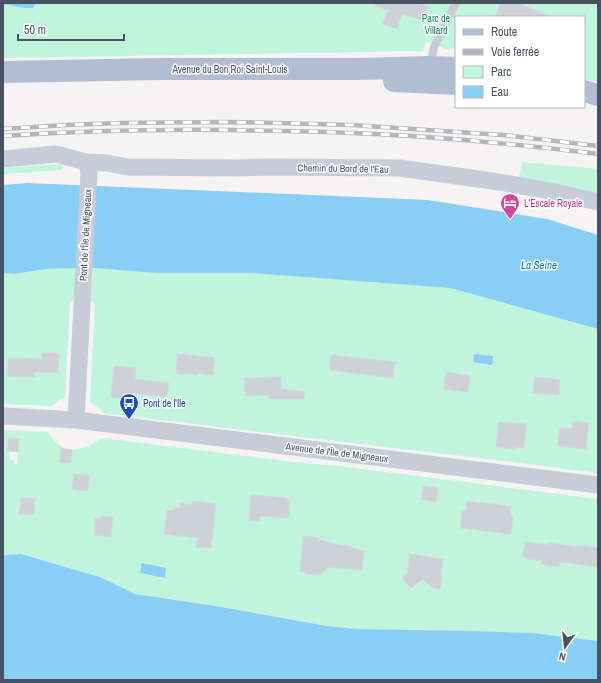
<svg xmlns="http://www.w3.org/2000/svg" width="601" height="683" viewBox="0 0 601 683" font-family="'Archivo Narrow',sans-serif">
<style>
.green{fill:#c0f4dc;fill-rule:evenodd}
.water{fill:#89cef4}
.building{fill:#ced1d8;stroke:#d6d7de}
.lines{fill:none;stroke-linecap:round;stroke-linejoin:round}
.service{stroke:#c6ccd8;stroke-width:8}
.minor{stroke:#c6ccd8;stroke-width:17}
.primary{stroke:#b1bdd3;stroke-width:22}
.rail-casing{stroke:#b4b6bd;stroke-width:4.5}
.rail{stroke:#fff;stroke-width:3;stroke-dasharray:9;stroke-linecap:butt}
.labels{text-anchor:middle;stroke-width:3;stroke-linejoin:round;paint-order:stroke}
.park-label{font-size:10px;fill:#10875d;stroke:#fff}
.street-label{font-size:10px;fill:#485262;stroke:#fff}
.hotel-label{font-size:10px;fill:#b23c85;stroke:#fff;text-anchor:start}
.transit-label{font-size:10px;fill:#164399;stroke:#fff;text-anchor:start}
.water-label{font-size:11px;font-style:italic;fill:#0079bd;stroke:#fff}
</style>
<rect width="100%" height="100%" fill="#f5f3f3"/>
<path class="green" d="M3 3H598V82L584 79V17H456V47L450 50 426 42 423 51 3 58Z
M522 162 598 169V200L519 178Z
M61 164 63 167 61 170 3 174V168Z
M93 268 156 273H252L450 288 598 329V473L488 459 410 450 103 413 99 408 90 402 95 304 91 300Z
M46 269H76L74 299 70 303 65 398 60 399 52 406 3 404V273L15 274ZM42 353 59 354 41 372Z
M3 430 48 432 54 441 61 446 60 463H71L72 450 88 447 102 438 303 463 339 466 598 499V548L576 545 573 563 598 562V641L533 633 474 631 357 629 327 626 260 614 216 606 135 594 100 577 21 554 3 555ZM8 438 19 439 17 464H14V460H10V451H7ZM80 474 89 475 87 490 72 489 73 478H80ZM468 501 481 502 497 506V504L511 506 510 516H513L511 533 461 528 462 511H466ZM101 516 113 517 111 537 94 535 95 518 101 519ZM549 543 563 545 561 562H560L559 567 541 564 542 558 538 560 529 559V558L523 557 524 546 547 553Z"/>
<path class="water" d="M3 3H36L33 8H25L3 4Z
M28 183 428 200 547 219 598 235V329L450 288 252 273H156L93 268 46 269 15 274 3 273V185Z
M474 354 493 356 492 365 473 362Z
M21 554 100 577 135 594 216 606 260 614 327 626 357 629 474 631 533 633 598 641V680H3V555Z
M142 563 166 568 165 578 140 573Z"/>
<path class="building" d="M376 3H418L428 6 423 20 402 14 397 29 383 24 388 10 375 6Z
M501 3H518L553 17H495Z
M42 353H59L58 373 35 372V377L7 376 8 358 42 359Z
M178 354 215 358 213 375 197 373V375L176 373Z
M331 355 395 362 393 378 330 370Z
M114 366 136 368 135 379 169 383 167 397 133 393 132 399 111 397Z
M446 372 470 376 468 392 444 389Z
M281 377V389L305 392 304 399H269V395L245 396V378Z
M535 377 560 380 559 395 533 393Z
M573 421 589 423 586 449 558 446 560 428 572 429Z
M499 422 526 424 524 448 514 447V449L496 447Z
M8 438 19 439 18 452 7 451Z
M61 448 72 450 71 463H60Z
M74 474 89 475 88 491 72 489Z
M423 486 438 488 436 502 421 499Z
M251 495 287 498V500H290L289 518 260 516 259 521H249Z
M21 498 35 499 34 515 19 514Z
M193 501 216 504 211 548 196 547 198 538 164 534 167 510 173 511V507L180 508V503L192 505Z
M467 501 511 506 510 516H513L511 534 460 528 462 511H466Z
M101 516 113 517 111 537 94 535 95 518 101 519Z
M303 536 319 538 318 540 328 542V543L352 547V548L364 551 362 570 329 567 319 575 307 574 306 572H300Z
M525 542 548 545 549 543 576 547V545L598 548V567L561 562V563L560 562 559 567 541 564 542 561 528 559 529 558 523 557Z
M410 554 443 559 440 589 431 587 423 579 411 588 402 578 407 574Z"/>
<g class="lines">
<path class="service" d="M430 67 434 47 456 3"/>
<path class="minor" d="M3 159 56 154 86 162 89 172 76 420
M86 162 107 163 128 167 236 168 267 167 399 168 493 181 550 191 598 202
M3 416 76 420 598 485"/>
<path class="primary" d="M3 72 160 69H357L430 67 456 68
M394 81 456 84
M584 91 598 95"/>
<g class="rail-casing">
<path id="rail" d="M3 129 66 125 121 123 225 122 277 123 352 125 503 135 598 146
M3 136C79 131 154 129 230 130 270 131 310 131 351 133 433 136 516 144 598 154"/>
</g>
<use href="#rail" class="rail"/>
</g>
<defs>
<g id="hotel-pin" transform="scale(1)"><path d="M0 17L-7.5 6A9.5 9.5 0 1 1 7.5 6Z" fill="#d1479c" stroke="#fff"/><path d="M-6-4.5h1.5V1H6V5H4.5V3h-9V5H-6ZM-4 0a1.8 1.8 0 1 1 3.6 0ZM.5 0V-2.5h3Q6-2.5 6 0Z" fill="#fff"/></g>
<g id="bus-pin" transform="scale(1)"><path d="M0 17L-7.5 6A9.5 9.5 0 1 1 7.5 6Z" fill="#1a4fb4" stroke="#fff"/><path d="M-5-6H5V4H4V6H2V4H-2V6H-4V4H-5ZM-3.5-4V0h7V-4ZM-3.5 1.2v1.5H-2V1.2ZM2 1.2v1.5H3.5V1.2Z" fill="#fff"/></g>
</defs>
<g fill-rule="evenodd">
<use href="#hotel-pin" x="510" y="203"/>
<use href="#bus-pin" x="129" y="403"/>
</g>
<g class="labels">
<g class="park-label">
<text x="436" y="22">Parc de<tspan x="436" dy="12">Villard</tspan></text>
</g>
<g class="street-label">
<text x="230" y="73">Avenue du Bon Roi Saint-Louis</text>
<text transform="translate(343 168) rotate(1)" y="4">Chemin du Bord de l'Eau</text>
<text transform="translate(85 235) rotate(-87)" y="4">Pont de l'Île de Migneaux</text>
<text transform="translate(337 452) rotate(7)" y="4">Avenue de l'Île de Migneaux</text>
</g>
<g class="hotel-label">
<text x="524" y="207">L'Escale Royale</text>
</g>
<g class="transit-label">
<text x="143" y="407">Pont de l'Ile</text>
</g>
<g class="water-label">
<text x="539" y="269">La Seine</text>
</g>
</g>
<rect width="601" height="683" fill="none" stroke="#485262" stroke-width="8"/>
<rect x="455" y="16" width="130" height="92" fill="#ffffff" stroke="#b6bac0"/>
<rect x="463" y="29" width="20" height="6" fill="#b1bdd3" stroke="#b6bac0"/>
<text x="491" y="36" font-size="12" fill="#485262">Route</text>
<rect x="463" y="49" width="20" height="6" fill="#b4b6bd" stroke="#b6bac0"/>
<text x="491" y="56" font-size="12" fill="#485262">Voie ferrée</text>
<rect x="463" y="66" width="20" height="12" fill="#c0f4dc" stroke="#b6bac0"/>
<text x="491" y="76" font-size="12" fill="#485262">Parc</text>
<rect x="463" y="86" width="20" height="12" fill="#89cef4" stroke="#b6bac0"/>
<text x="491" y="96" font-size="12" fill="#485262">Eau</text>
<g transform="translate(565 647) rotate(195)" stroke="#ffffff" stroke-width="3" paint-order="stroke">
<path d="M0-3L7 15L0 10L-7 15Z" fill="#485262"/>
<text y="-6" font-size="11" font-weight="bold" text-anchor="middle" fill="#485262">N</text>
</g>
<path d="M18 34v6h106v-6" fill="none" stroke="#485262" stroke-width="2"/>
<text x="24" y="34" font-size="12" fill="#485262" stroke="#ffffff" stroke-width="3" paint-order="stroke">50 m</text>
</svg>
